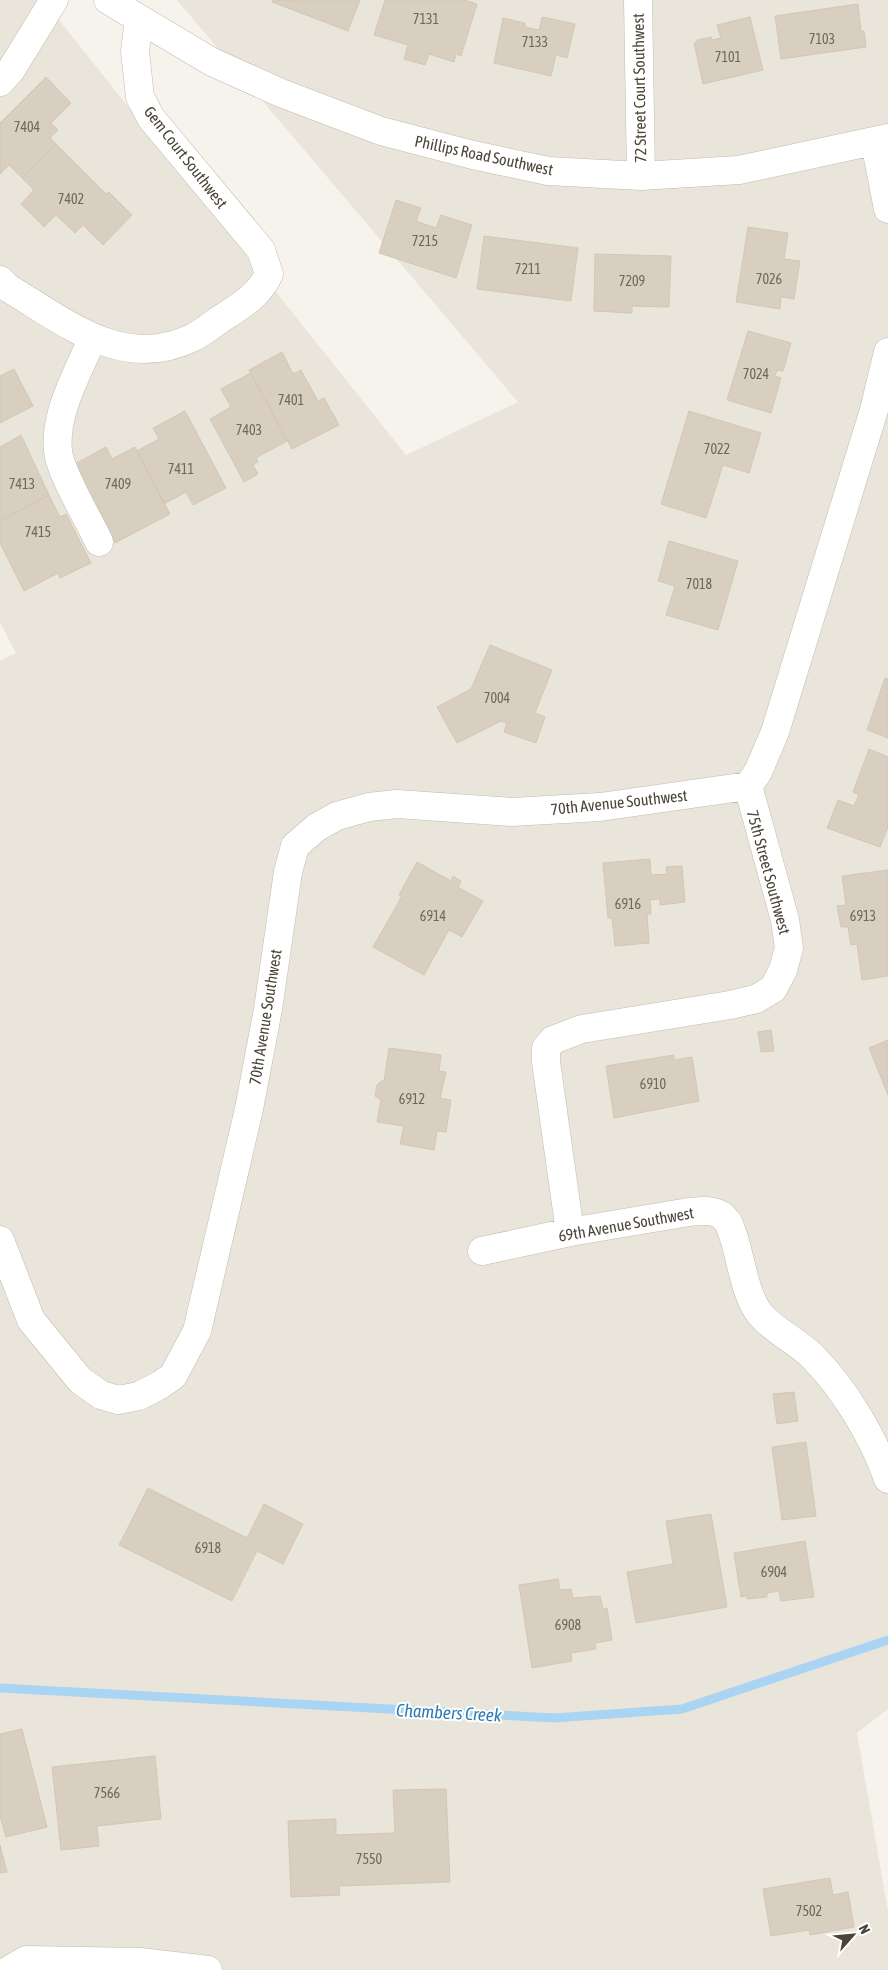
<svg xmlns="http://www.w3.org/2000/svg" width="888" height="1970" viewBox="0 0 888 1970" font-family="'Asap Condensed',sans-serif">
<style>
.residential{fill:#eae5da}
.lines{fill:none;stroke-linecap:round;stroke-linejoin:round}
.stream{stroke:#a9d4f2;stroke-width:9}
.building{fill:#d8cfc1;stroke:#d3c7b4}
.minor-casing{stroke:#c2bbae;stroke-width:29}
.minor{stroke:#fff;stroke-width:28}
.labels{text-anchor:middle;stroke-width:4;stroke-linejoin:round;paint-order:stroke}
.number-label{font-size:14px;fill:#6e675b}
.street-label{font-size:16px;fill:#4b4439;stroke:#fff}
.water-label{font-size:18px;font-style:italic;fill:#2e7ab2;stroke:#fff}
</style>
<rect width="100%" height="100%" fill="#f6f3ec"/>
<path class="residential" d="M0 0H43L406 455 518 402 177 0H888V1709L857 1733 888 1911V1970H0V661L16 653 0 622Z"/>
<g class="lines">
<path class="stream" d="M0 1688 554 1718 682 1709 888 1640"/>
</g>
<path class="building" d="M273 0H360L348 31 272 2Z
M385 0H464L477 4 461 56 456 54 454 62 429 54 425 65 404 59 408 45 374 35Z
M858 4 861 31H864L866 47 781 59 775 16Z
M542 17 575 24 567 58 556 55 551 76 494 63 503 18 525 23V27L539 30Z
M750 17 763 70 703 84 694 43 698 42 697 40 711 37 712 40 721 38 717 25Z
M46 77 71 103 51 123 58 130 50 138 56 144 22 178 9 165 0 174V123Z
M56 144 106 194 109 192 132 215 103 245 83 225 75 233 56 215 44 227 21 204 34 190 22 178Z
M396 200 421 208 416 221 436 228 441 215 472 225 456 278 379 253Z
M748 227 788 233 784 259 800 261 794 299 781 297 780 309 736 302Z
M484 236 578 248 571 301 477 289Z
M595 254 671 256 669 307 632 306V313L594 311Z
M748 331 791 343 783 371 777 370 775 376 781 378 771 413 727 400Z
M282 352 293 374 301 370 318 401 324 398 339 425 292 449 249 370Z
M14 369 33 406 0 423V376Z
M251 373 287 441 256 458 258 462 253 465 258 474 244 482 210 419 231 407 221 389Z
M185 411 226 488 193 505 186 492 164 504 137 451 159 439 153 428Z
M689 411 761 433 749 473 723 465 706 518 661 504Z
M21 435 49 495 0 521V447Z
M106 447 112 459 135 447 170 514 115 543 73 465Z
M49 495 60 517 66 514 91 563 60 578 58 573 24 591 0 543V521Z
M669 541 738 561 718 630 666 615 675 586 658 581Z
M490 645 552 670 535 713 545 717 536 743 504 732 507 723 501 721 457 743 437 707 471 689Z
M885 678 888 679V738L867 730Z
M869 749 888 757V827L880 847 827 828 838 800 854 806 859 795 853 792Z
M650 859 651 875 667 874 666 867 682 866 685 902 660 905V899L650 900 651 914H647L649 943 615 946 612 918H608L603 863Z
M417 862 451 881 453 876 461 881 458 887 483 901 462 937 449 930 424 975 373 947 402 896 399 895Z
M888 870V976L862 980 857 944 851 945 848 927H841L837 906 846 905 842 876Z
M771 1030 774 1051 761 1052 758 1032Z
M888 1040V1095L869 1048Z
M389 1048 441 1055 439 1071 446 1072 440 1098 451 1100 446 1132 437 1131 434 1150 400 1144 404 1126 377 1122 381 1100 375 1096 377 1085 381 1081H384Z
M674 1055V1060L692 1057 699 1101 614 1118 606 1066Z
M794 1392 798 1421 777 1424 773 1394Z
M806 1442 816 1516 782 1520 772 1447Z
M148 1488 247 1538 264 1504 303 1524 283 1564 257 1551 232 1601 119 1545Z
M711 1514 727 1607 636 1623 627 1572 673 1564 666 1521Z
M805 1541 814 1597 781 1601 779 1591 767 1593V1597L747 1599 746 1596 741 1597 734 1553Z
M558 1579 560 1590 571 1589 573 1598 600 1596 603 1609 607 1608 612 1640 595 1643 596 1649 571 1653 572 1661 532 1668 519 1585Z
M22 1729 47 1827 6 1837 0 1816V1734Z
M155 1756 161 1819 97 1826 99 1846 61 1850 52 1767Z
M446 1789 450 1882 339 1886 340 1895 291 1897 288 1821 336 1819V1835L395 1833 393 1790Z
M0 1845 7 1872 0 1873Z
M830 1878 833 1895 848 1892 854 1927 810 1935 809 1930 771 1936 763 1889Z"/>
<g class="lines">
<g class="minor-casing">
<path id="minor" d="M108 0 212 62 281 93 381 131 473 155 548 171 641 176 739 170 888 138
M638 0 641 176
M0 82 11 70 54 0
M875 142 888 209
M0 280 8 288C67 323 123 372 194 337 203 332 211 326 219 320 239 307 259 296 269 274L261 250 151 118 140 97 135 51 139 19
M92 339C78 373 54 413 58 451 60 473 89 520 99 542
M570 1232 546 1062V1048L553 1040 582 1029 730 1005 756 999 773 989 783 970 789 948 785 920 748 786 758 772 775 732 874 410 888 352
M0 1240 31 1320 80 1380 101 1395 118 1400 139 1396 160 1385 173 1376 197 1331 249 1109 268 1009 288 872 295 846 317 827 337 816 369 807 397 804 512 812 600 807 748 786
M482 1251 570 1232 689 1212C702 1211 718 1208 727 1221 730 1224 731 1231 733 1235 741 1258 745 1296 760 1314 774 1331 797 1341 813 1357 844 1388 874 1438 888 1479
M9 1970 26 1960 140 1962 208 1970"/>
</g>
<use href="#minor" class="minor"/>
</g>
<g class="labels">
<g class="number-label">
<text x="426" y="24">7131</text>
<text x="822" y="44">7103</text>
<text x="535" y="47">7133</text>
<text x="728" y="62">7101</text>
<text x="27" y="132">7404</text>
<text x="71" y="204">7402</text>
<text x="425" y="246">7215</text>
<text x="528" y="274">7211</text>
<text x="769" y="284">7026</text>
<text x="632" y="286">7209</text>
<text x="756" y="379">7024</text>
<text x="291" y="405">7401</text>
<text x="249" y="435">7403</text>
<text x="717" y="454">7022</text>
<text x="181" y="474">7411</text>
<text x="22" y="489">7413</text>
<text x="118" y="489">7409</text>
<text x="38" y="537">7415</text>
<text x="699" y="589">7018</text>
<text x="497" y="703">7004</text>
<text x="628" y="909">6916</text>
<text x="433" y="921">6914</text>
<text x="863" y="921">6913</text>
<text x="653" y="1089">6910</text>
<text x="412" y="1104">6912</text>
<text x="208" y="1553">6918</text>
<text x="774" y="1577">6904</text>
<text x="568" y="1630">6908</text>
<text x="107" y="1798">7566</text>
<text x="369" y="1864">7550</text>
<text x="809" y="1916">7502</text>
</g>
<g class="street-label">
<text transform="translate(639 88) rotate(-91)" y="6">72 Street Court Southwest</text>
<text transform="translate(484 155) rotate(12)" y="6">Phillips Road Southwest</text>
<text transform="translate(186 157) rotate(52)" y="6">Gem Court Southwest</text>
<text transform="translate(619 802) rotate(-6)" y="6">70th Avenue Southwest</text>
<text transform="translate(769 872) rotate(75)" y="6">75th Street Southwest</text>
<text transform="translate(265 1017) rotate(-81)" y="6">70th Avenue Southwest</text>
<text transform="translate(626 1224) rotate(-10)" y="6">69th Avenue Southwest</text>
</g>
<g class="water-label">
<text transform="translate(449 1713) rotate(3)" y="6">Chambers Creek</text>
</g>
</g>
<g transform="translate(853 1935) rotate(63)" stroke="#ffffff" stroke-width="4" paint-order="stroke">
<path d="M0-4L9 19L0 12L-9 19Z" fill="#4b4439"/>
<text y="-8" font-size="14" font-weight="bold" text-anchor="middle" fill="#4b4439">N</text>
</g>
</svg>
